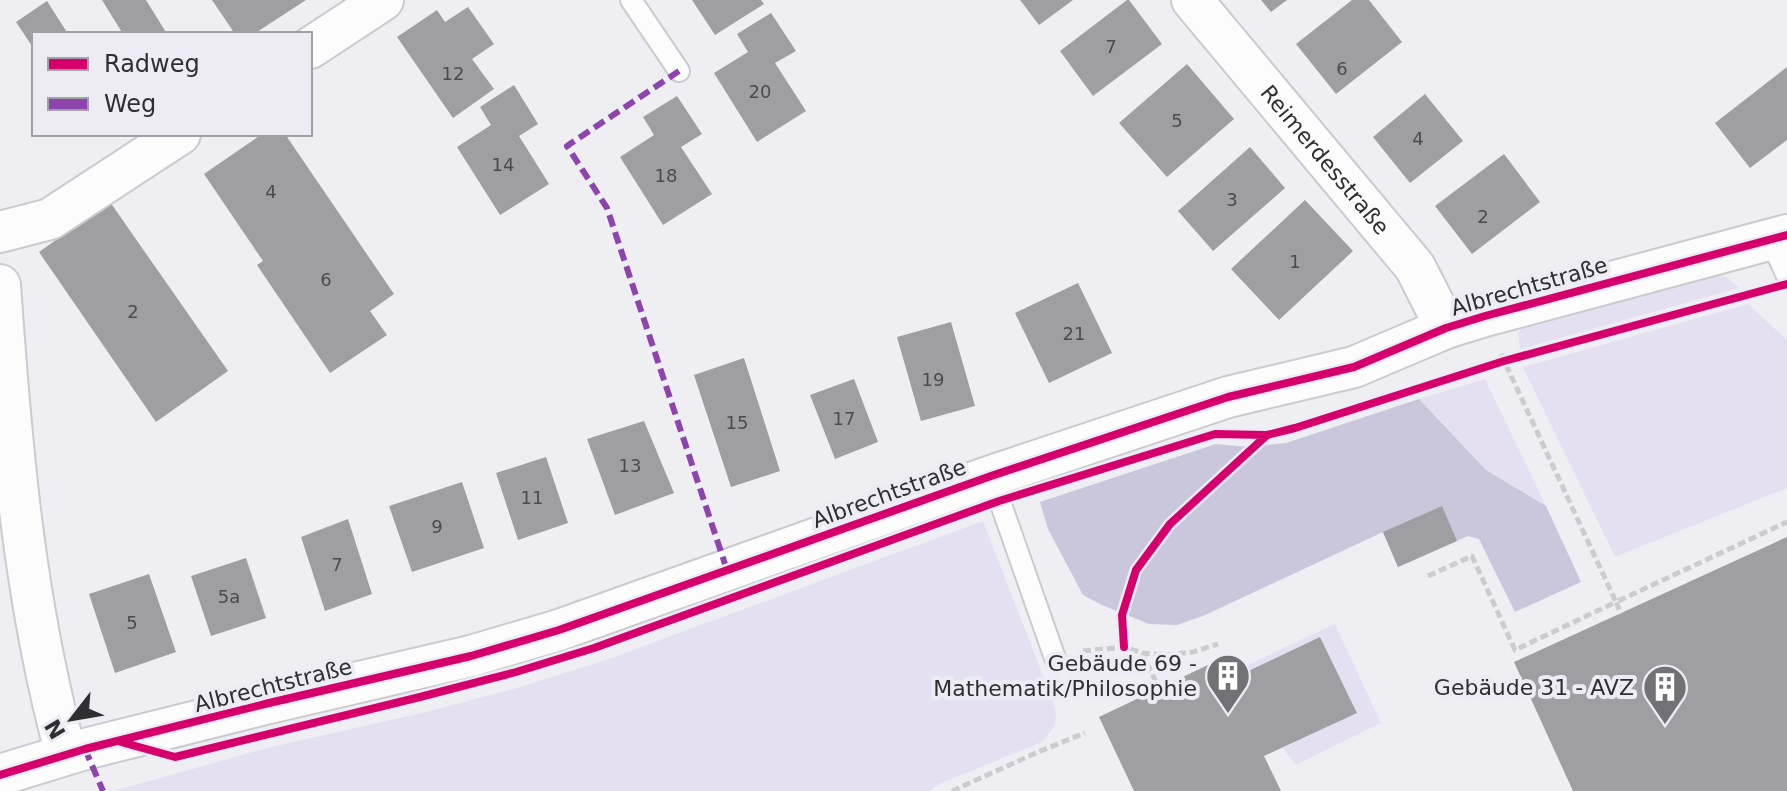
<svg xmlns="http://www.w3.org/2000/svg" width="1787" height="791" viewBox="0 0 1787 791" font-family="'DejaVu Sans',sans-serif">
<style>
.green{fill:#e4e0f1}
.forest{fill:#cac6db}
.building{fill:#9f9fa3}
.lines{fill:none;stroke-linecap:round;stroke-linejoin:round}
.lane-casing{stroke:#cbcace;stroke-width:24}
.street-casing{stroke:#cbcace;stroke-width:44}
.path{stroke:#ccccce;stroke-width:5;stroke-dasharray:8 4;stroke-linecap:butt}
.lane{stroke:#fcfcfd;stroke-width:20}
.street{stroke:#fcfcfd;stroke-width:40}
.quiet{stroke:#8e44ad;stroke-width:6;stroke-dasharray:12 6;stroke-linecap:butt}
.cycleway-casing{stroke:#edecf5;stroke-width:13}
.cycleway{stroke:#d6006c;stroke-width:8}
.labels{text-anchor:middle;stroke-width:8;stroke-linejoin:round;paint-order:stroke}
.number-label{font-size:18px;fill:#4b4a4e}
.street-label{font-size:22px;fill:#2f2e31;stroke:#edecf5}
.poi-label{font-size:22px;fill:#2f2e31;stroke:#edecf5;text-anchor:end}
</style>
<rect width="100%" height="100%" fill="#eeeef3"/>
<path class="green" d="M1711 275 1726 277 1739 288 1520 349 1518 333 1523 323Z
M1748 304 1787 340V488L1615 557 1523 367Z
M1485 379 1546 506 1486 470 1419 399Z
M983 521 1054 704C1058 723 1055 728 1042 742L937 785 930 791H114L267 748 422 713 510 690 603 661Z
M1335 624 1381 723 1296 765 1283 748 1357 712 1320 637 1221 684 1212 663 1223 659 1245 666Z"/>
<path class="forest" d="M1419 399 1486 470 1546 506 1581 582 1515 612 1479 539 1468 536 1398 567 1383 532 1203 616 1177 625 1149 624 1102 605 1083 595 1048 529 1040 502 1216 444 1249 447 1286 443Z"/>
<path class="building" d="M102 0H146L167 34H123Z
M212 0H306L254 34H235Z
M692 0H761L764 4 715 35Z
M1020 0H1073L1039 25Z
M1127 0H1129L1162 44 1093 96 1060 51Z
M1261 0H1287L1271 12Z
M1352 0H1369L1402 42 1336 94 1296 44Z
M47 1 68 34H34V49L16 22Z
M468 7 494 44 472 59 494 89 453 118 397 37 437 10 445 22Z
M771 13 796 51 775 63 806 111 757 142 714 73 748 52 737 34Z
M1187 64 1234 119 1167 177 1119 123Z
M1787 67V140L1750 168 1715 123Z
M514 85 538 124 519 136 549 184 500 215 457 147 491 125 480 107Z
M1425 94 1463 141 1410 183 1373 137Z
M677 96 702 134 681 147 712 194 663 225 620 157 654 135 643 117Z
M262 134H285L394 294 370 311 387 335 330 373 257 265 263 261 204 174Z
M1250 147 1285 188 1213 251 1178 211Z
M1504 154 1540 202 1472 254 1435 206Z
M1305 200 1353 251 1279 320 1231 269Z
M110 202 228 371 156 422 39 252Z
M1078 283 1112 353 1049 383 1015 313Z
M951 322 975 406 921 421 897 337Z
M744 358 780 471 731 487 694 375Z
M854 379 878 442 835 459 810 395Z
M644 421 674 493 615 515 587 439Z
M546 457 568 523 518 540 496 473Z
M462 482 484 548 412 572 389 506Z
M1442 506 1457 541 1398 567 1383 532Z
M348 519 372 594 325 611 301 537Z
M1787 537V791H1573L1514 662Z
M246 558 266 618 211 636 191 576Z
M149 574 176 652 115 673 89 594Z
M1320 637 1357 713 1264 756 1281 791H1134L1099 717 1212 663 1221 684Z"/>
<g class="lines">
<g class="lane-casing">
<path id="lane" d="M631 0 679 71
M1770 239 1787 276
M991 476 1056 661"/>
</g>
<g class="street-casing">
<g id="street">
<path id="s1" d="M1192 0 1415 267 1446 328"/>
<path d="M310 48 383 0"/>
<path d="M0 232 50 219 180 134"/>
<path d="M0 285C11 443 24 601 66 754"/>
<path d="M0 775 85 749 269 703 471 656 559 630 991 476 1228 397 1354 367 1446 328 1485 316 1787 235"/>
</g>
</g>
<path class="path" d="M1501 354 1616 602 1787 522
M1428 576 1472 556 1515 650 1616 602 1621 614
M1083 651 1124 647 1142 653 1167 655 1193 652 1218 644
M1142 653 1159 688
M952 791 1038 752 1085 733"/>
<use href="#lane" class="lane"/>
<use href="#street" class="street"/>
<path class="quiet" d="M679 71 567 146 607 208 727 570
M85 749 103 791"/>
<g class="cycleway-casing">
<path id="cycleway" d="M1124 647 1122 615 1136 570 1170 524 1267 435
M121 742 175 757 420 697 516 672 594 648 999 501 1215 434 1267 435 1295 428 1504 361 1787 284
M0 775 85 749 269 703 471 656 559 630 991 476 1228 397 1354 367 1446 328 1485 316 1787 235"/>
</g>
<use href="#cycleway" class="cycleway"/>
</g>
<defs>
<g id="building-pin" transform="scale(2.3)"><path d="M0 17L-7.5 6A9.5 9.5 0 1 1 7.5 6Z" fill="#727175" stroke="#edecf5"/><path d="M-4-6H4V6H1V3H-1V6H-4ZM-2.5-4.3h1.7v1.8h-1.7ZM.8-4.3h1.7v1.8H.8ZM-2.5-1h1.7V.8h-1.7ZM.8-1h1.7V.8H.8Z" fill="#fff"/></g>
</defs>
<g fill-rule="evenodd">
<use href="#building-pin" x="1228" y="676"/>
<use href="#building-pin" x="1665" y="687"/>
</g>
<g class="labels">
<g class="number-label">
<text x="1111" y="53">7</text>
<text x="1342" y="75">6</text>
<text x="453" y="80">12</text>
<text x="760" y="98">20</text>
<text x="1177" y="127">5</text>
<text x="1418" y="145">4</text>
<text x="503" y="171">14</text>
<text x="666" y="182">18</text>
<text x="271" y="198">4</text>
<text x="1232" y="206">3</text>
<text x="1483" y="223">2</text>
<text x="1295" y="268">1</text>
<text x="326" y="286">6</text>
<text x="133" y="318">2</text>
<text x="1074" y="340">21</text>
<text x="933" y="386">19</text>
<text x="844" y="425">17</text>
<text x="737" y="429">15</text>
<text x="630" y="472">13</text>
<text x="532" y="504">11</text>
<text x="437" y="533">9</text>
<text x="337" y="571">7</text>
<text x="229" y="603">5a</text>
<text x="132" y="629">5</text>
</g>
<g class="street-label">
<text dy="8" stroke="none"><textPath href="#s1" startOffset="208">Reimerdesstraße</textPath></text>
<text transform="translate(1529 286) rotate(-16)" y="8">Albrechtstraße</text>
<text transform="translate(889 493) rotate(-20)" y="8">Albrechtstraße</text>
<text transform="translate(273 685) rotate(-14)" y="8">Albrechtstraße</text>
</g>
<g class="poi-label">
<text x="1197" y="671">Gebäude 69 -<tspan x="1197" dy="25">Mathematik/Philosophie</tspan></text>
<text x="1634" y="695">Gebäude 31 - AVZ</text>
</g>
</g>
<rect x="32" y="32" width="280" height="104" fill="#edecf5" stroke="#a1a0a7" stroke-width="2"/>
<rect x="48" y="58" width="40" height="12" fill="#d6006c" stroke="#a1a0a7" stroke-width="2"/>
<text x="104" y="72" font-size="24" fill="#2f2e31">Radweg</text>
<rect x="48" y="98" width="40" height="12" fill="#8e44ad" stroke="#a1a0a7" stroke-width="2"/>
<text x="104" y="112" font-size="24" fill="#2f2e31">Weg</text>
<g transform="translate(72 719) rotate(239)" stroke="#edecf5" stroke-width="6" paint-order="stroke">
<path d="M0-6L14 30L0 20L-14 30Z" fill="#2f2e31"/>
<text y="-12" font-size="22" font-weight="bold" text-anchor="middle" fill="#2f2e31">N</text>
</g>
</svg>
